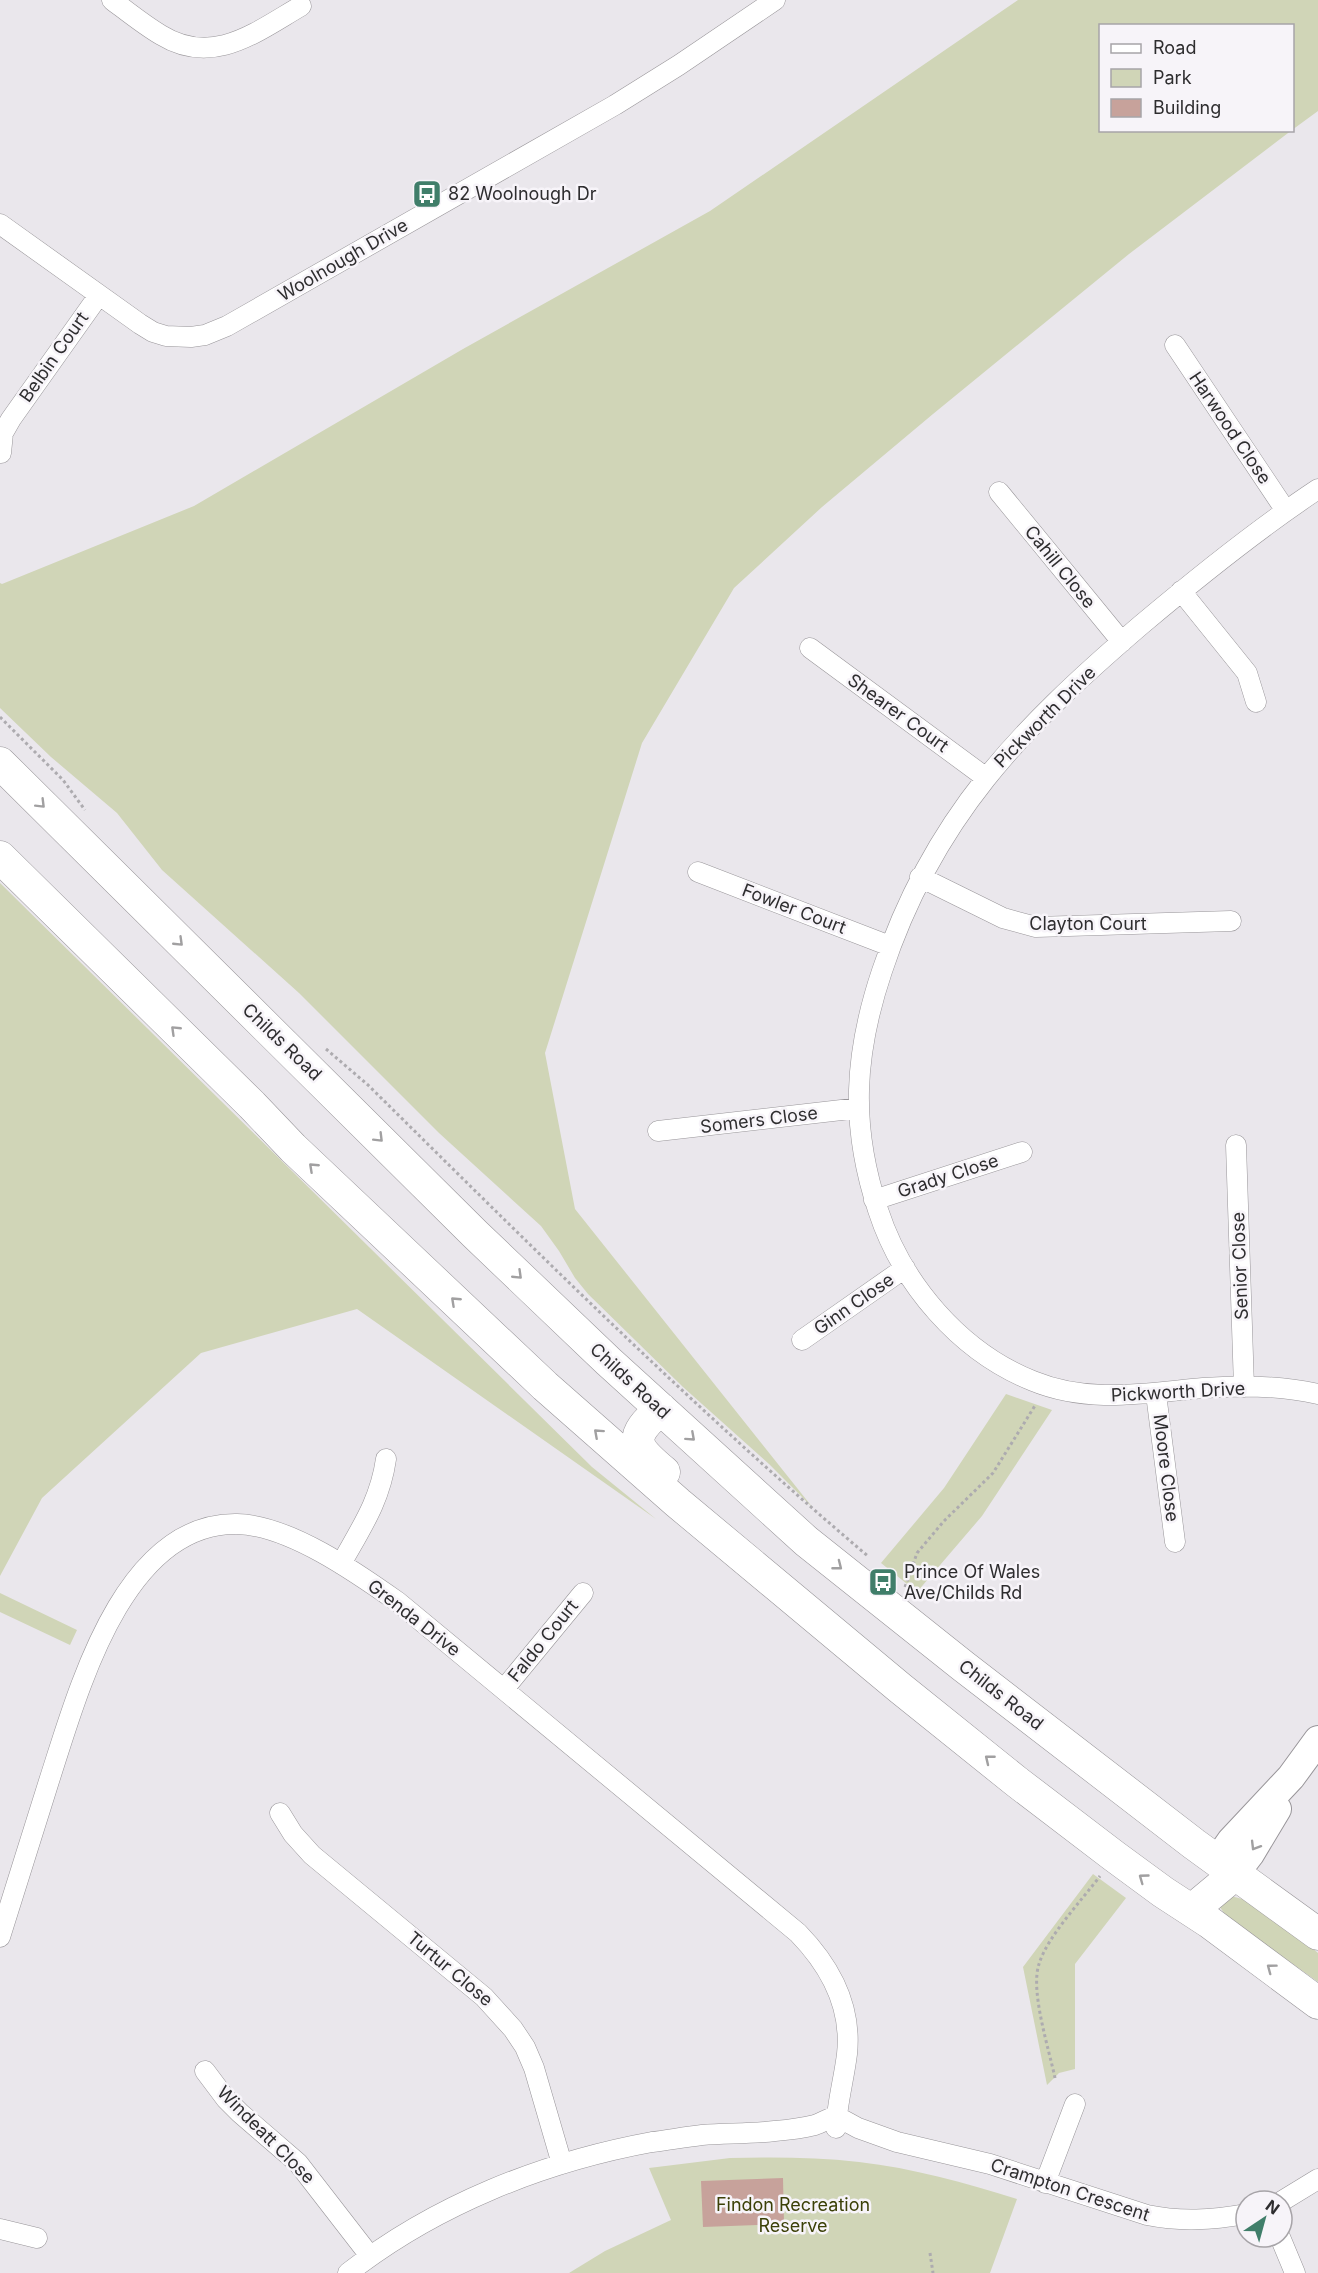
<svg xmlns="http://www.w3.org/2000/svg" width="1318" height="2273" viewBox="0 0 1318 2273" font-family="Inter,sans-serif">
<style>
.green{fill:#d0d5b7}
.building{fill:#c7a29b}
.lines{fill:none;stroke-linecap:round;stroke-linejoin:round}
.street-casing{stroke:#989599;stroke-width:21}
.secondary-casing{stroke:#989599;stroke-width:30}
.primary-casing{stroke:#989599;stroke-width:33}
.path{stroke:#adabaf;stroke-width:3;stroke-dasharray:3 3;stroke-linecap:butt}
.street{stroke:#fff;stroke-width:20}
.secondary{stroke:#fff;stroke-width:28}
.primary{stroke:#fff;stroke-width:32}
.oneway{stroke:#a1a0a1}
.labels{text-anchor:middle;stroke-width:5;stroke-linejoin:round;paint-order:stroke}
.poi-label{font-size:18px;fill:#2e2d2f;stroke:#f7f4f9;text-anchor:start}
.street-label{font-size:18px;fill:#2e2d2f;stroke:#f7f4f9}
.park-label{font-size:18px;fill:#3b4007;stroke:#f7f4f9}
</style>
<rect width="100%" height="100%" fill="#eae7ec"/>
<path class="green" d="M1018 0H1318V111L1292 130V26H1100V130H1292L1129 254 933 414 822 507 734 588 642 743 545 1053 575 1209 813 1508 769 1464 683 1387 588 1294 575 1278 559 1251 541 1226 439 1133 299 993 162 870 117 813 51 757 0 708V583L2 584 194 506 463 349 710 211Z
M0 883 592 1467 656 1519 357 1309 201 1353 42 1498 0 1576Z
M1006 1394 1052 1410 982 1516 917 1592 881 1563 944 1488Z
M0 1593 77 1630 70 1645 0 1612Z
M1093 1874 1126 1898 1075 1964V2069L1059 2073 1047 2085 1023 1967Z
M1230 1896C1265 1902 1292 1931 1318 1953V1982L1227 1917 1219 1906Z
M730 2158C773 2157 816 2157 859 2162 913 2168 965 2183 1017 2199L990 2273H569L605 2251 671 2220 649 2168Z"/>
<path class="building" d="M783 2178 784 2224 703 2227 701 2181Z"/>
<g class="lines">
<g class="street-casing">
<path id="street" d="M112 0C128 12 144 25 161 35 213 67 256 32 301 6
M0 224 140 324 153 332 166 336 191 337 205 335 227 326 615 105 679 65 775 0
M1175 345 1286 511
M1 453 3 433 11 419 99 295
M1318 489C1256 530 1198 577 1141 625 1021 728 933 817 882 971 854 1054 850 1126 878 1210 902 1284 960 1352 1033 1381 1089 1404 1145 1393 1203 1388 1241 1385 1282 1386 1318 1394
M999 492 1122 642
M1181 591 1247 673 1256 702
M810 648 985 777
M698 872 890 946
M920 877 1003 918 1036 927 1231 921
M658 1131 859 1108
M1236 1145 1244 1387
M874 1200 1022 1152
M802 1340 905 1268
M1156 1394 1175 1542
M341 1564C361 1528 380 1501 386 1459
M504 1689 583 1593
M280 1813 293 1834 312 1855 484 1997 513 2029 525 2047 534 2068 562 2164
M0 1937C16 1885 33 1833 49 1781 77 1695 122 1522 237 1524 289 1525 357 1573 398 1602L798 1933C830 1966 852 2007 847 2054 844 2079 837 2103 836 2128
M205 2071 226 2099 240 2113 298 2163 370 2256
M1045 2183 1075 2104
M1282 2201 1318 2179
M0 2229 37 2238
M1280 2237 1295 2273
M348 2273C435 2205 543 2162 652 2142 668 2140 685 2137 702 2135 726 2133 751 2134 775 2131 787 2130 803 2128 815 2125 823 2122 829 2118 836 2116L858 2128 897 2142 990 2164 1147 2215C1181 2222 1212 2220 1246 2214"/>
</g>
<g class="secondary-casing">
<path id="secondary" d="M1217 1861 1231 1841 1291 1777 1318 1740
M1234 1875 1250 1854 1277 1809"/>
</g>
<g class="primary-casing">
<path id="primary" d="M0 763 475 1234 608 1361 806 1541 963 1666 1194 1844 1318 1934
M0 857 252 1105 293 1148 545 1386 678 1503 900 1688 1017 1782 1114 1856 1163 1892 1209 1922 1318 2003
M661 1409C628 1437 633 1446 664 1472
M1192 1910 1234 1875"/>
</g>
<path class="path" d="M0 717 63 780 85 810
M326 1049 368 1085C531 1246 694 1409 869 1557
M905 1587 917 1553 944 1521 993 1473 1036 1404
M1055 2078C1049 2049 1030 1991 1039 1964 1047 1937 1082 1900 1100 1876
M930 2253 933 2273"/>
<use href="#street" class="street"/>
<use href="#secondary" class="secondary"/>
<use href="#primary" class="primary"/>
</g>
<defs><path id="oneway-chevron" d="M-2-3.5L2.5 0L-2 3.5" fill="none" stroke-width="1.6" stroke-linecap="round" stroke-linejoin="round" transform="scale(1.5)"/></defs>
<g class="oneway">
<use href="#oneway-chevron" transform="translate(41 804) rotate(45)"/>
<use href="#oneway-chevron" transform="translate(179 942) rotate(44)"/>
<use href="#oneway-chevron" transform="translate(175 1030) rotate(-136)"/>
<use href="#oneway-chevron" transform="translate(379 1138) rotate(45)"/>
<use href="#oneway-chevron" transform="translate(313 1167) rotate(-137)"/>
<use href="#oneway-chevron" transform="translate(518 1275) rotate(44)"/>
<use href="#oneway-chevron" transform="translate(455 1301) rotate(-137)"/>
<use href="#oneway-chevron" transform="translate(598 1433) rotate(-138)"/>
<use href="#oneway-chevron" transform="translate(691 1437) rotate(42)"/>
<use href="#oneway-chevron" transform="translate(838 1566) rotate(38)"/>
<use href="#oneway-chevron" transform="translate(989 1759) rotate(-141)"/>
<use href="#oneway-chevron" transform="translate(1255 1846) rotate(121)"/>
<use href="#oneway-chevron" transform="translate(1143 1878) rotate(-144)"/>
<use href="#oneway-chevron" transform="translate(1271 1968) rotate(-143)"/>
</g>
<defs>
<g id="bus-square" transform="scale(1.5)"><rect x="-9" y="-9" width="18" height="18" rx="4" fill="#407e6a" stroke="#f7f4f9"/><path d="M-5-6H5V4H4V6H2V4H-2V6H-4V4H-5ZM-3.5-4V0h7V-4ZM-3.5 1.2v1.5H-2V1.2ZM2 1.2v1.5H3.5V1.2Z" fill="#fff"/></g>
</defs>
<g fill-rule="evenodd">
<use href="#bus-square" x="427" y="194"/>
<use href="#bus-square" x="883" y="1582"/>
</g>
<g class="labels">
<g class="poi-label">
<text x="448" y="200">82 Woolnough Dr</text>
<text x="904" y="1578">Prince Of Wales<tspan x="904" dy="21">Ave/Childs Rd</tspan></text>
</g>
<g class="street-label">
<text transform="translate(343 260) rotate(-30)" y="6">Woolnough Drive</text>
<text transform="translate(54 357) rotate(-55)" y="6">Belbin Court</text>
<text transform="translate(1230 428) rotate(56)" y="6">Harwood Close</text>
<text transform="translate(1060 567) rotate(51)" y="6">Cahill Close</text>
<text transform="translate(898 713) rotate(36)" y="6">Shearer Court</text>
<text transform="translate(1045 717) rotate(-45)" y="6">Pickworth Drive</text>
<text transform="translate(794 909) rotate(21)" y="6">Fowler Court</text>
<text x="1088" y="930">Clayton Court</text>
<text transform="translate(282 1042) rotate(44)" y="6">Childs Road</text>
<text transform="translate(759 1120) rotate(-7)" y="6">Somers Close</text>
<text transform="translate(948 1176) rotate(-18)" y="6">Grady Close</text>
<text transform="translate(1240 1266) rotate(-92)" y="6">Senior Close</text>
<text transform="translate(854 1304) rotate(-35)" y="6">Ginn Close</text>
<text transform="translate(630 1381) rotate(43)" y="6">Childs Road</text>
<text transform="translate(1178 1392) rotate(-3)" y="6">Pickworth Drive</text>
<text transform="translate(1166 1468) rotate(83)" y="6">Moore Close</text>
<text transform="translate(414 1618) rotate(38)" y="6">Grenda Drive</text>
<text transform="translate(543 1641) rotate(-51)" y="6">Faldo Court</text>
<text transform="translate(1001 1695) rotate(38)" y="6">Childs Road</text>
<text transform="translate(450 1969) rotate(40)" y="6">Turtur Close</text>
<text transform="translate(266 2135) rotate(45)" y="6">Windeatt Close</text>
<text transform="translate(1070 2190) rotate(18)" y="6">Crampton Crescent</text>
</g>
<g class="park-label">
<text x="793" y="2211">Findon Recreation<tspan x="793" dy="21">Reserve</tspan></text>
</g>
</g>
<rect x="1099" y="24" width="195" height="108" fill="#f7f4f9" stroke="#a7a4a8" stroke-width="1.5"/>
<rect x="1111" y="44" width="30" height="9" fill="#ffffff" stroke="#a7a4a8" stroke-width="1.5"/>
<text x="1153" y="54" font-size="18" fill="#2e2d2f">Road</text>
<rect x="1111" y="69" width="30" height="18" fill="#d0d5b7" stroke="#a7a4a8" stroke-width="1.5"/>
<text x="1153" y="84" font-size="18" fill="#2e2d2f">Park</text>
<rect x="1111" y="99" width="30" height="18" fill="#c7a29b" stroke="#a7a4a8" stroke-width="1.5"/>
<text x="1153" y="114" font-size="18" fill="#2e2d2f">Building</text>
<g transform="translate(1264 2219) rotate(36)"><circle r="28" fill="#f7f4f9" stroke="#a7a4a8" stroke-width="1.5"/>
<path d="M0-4.5L10 22L0 15L-10 22Z" fill="#407e6a"/>
<text y="-9" font-size="16" font-weight="bold" text-anchor="middle" fill="#2e2d2f">N</text>
</g>
</svg>
